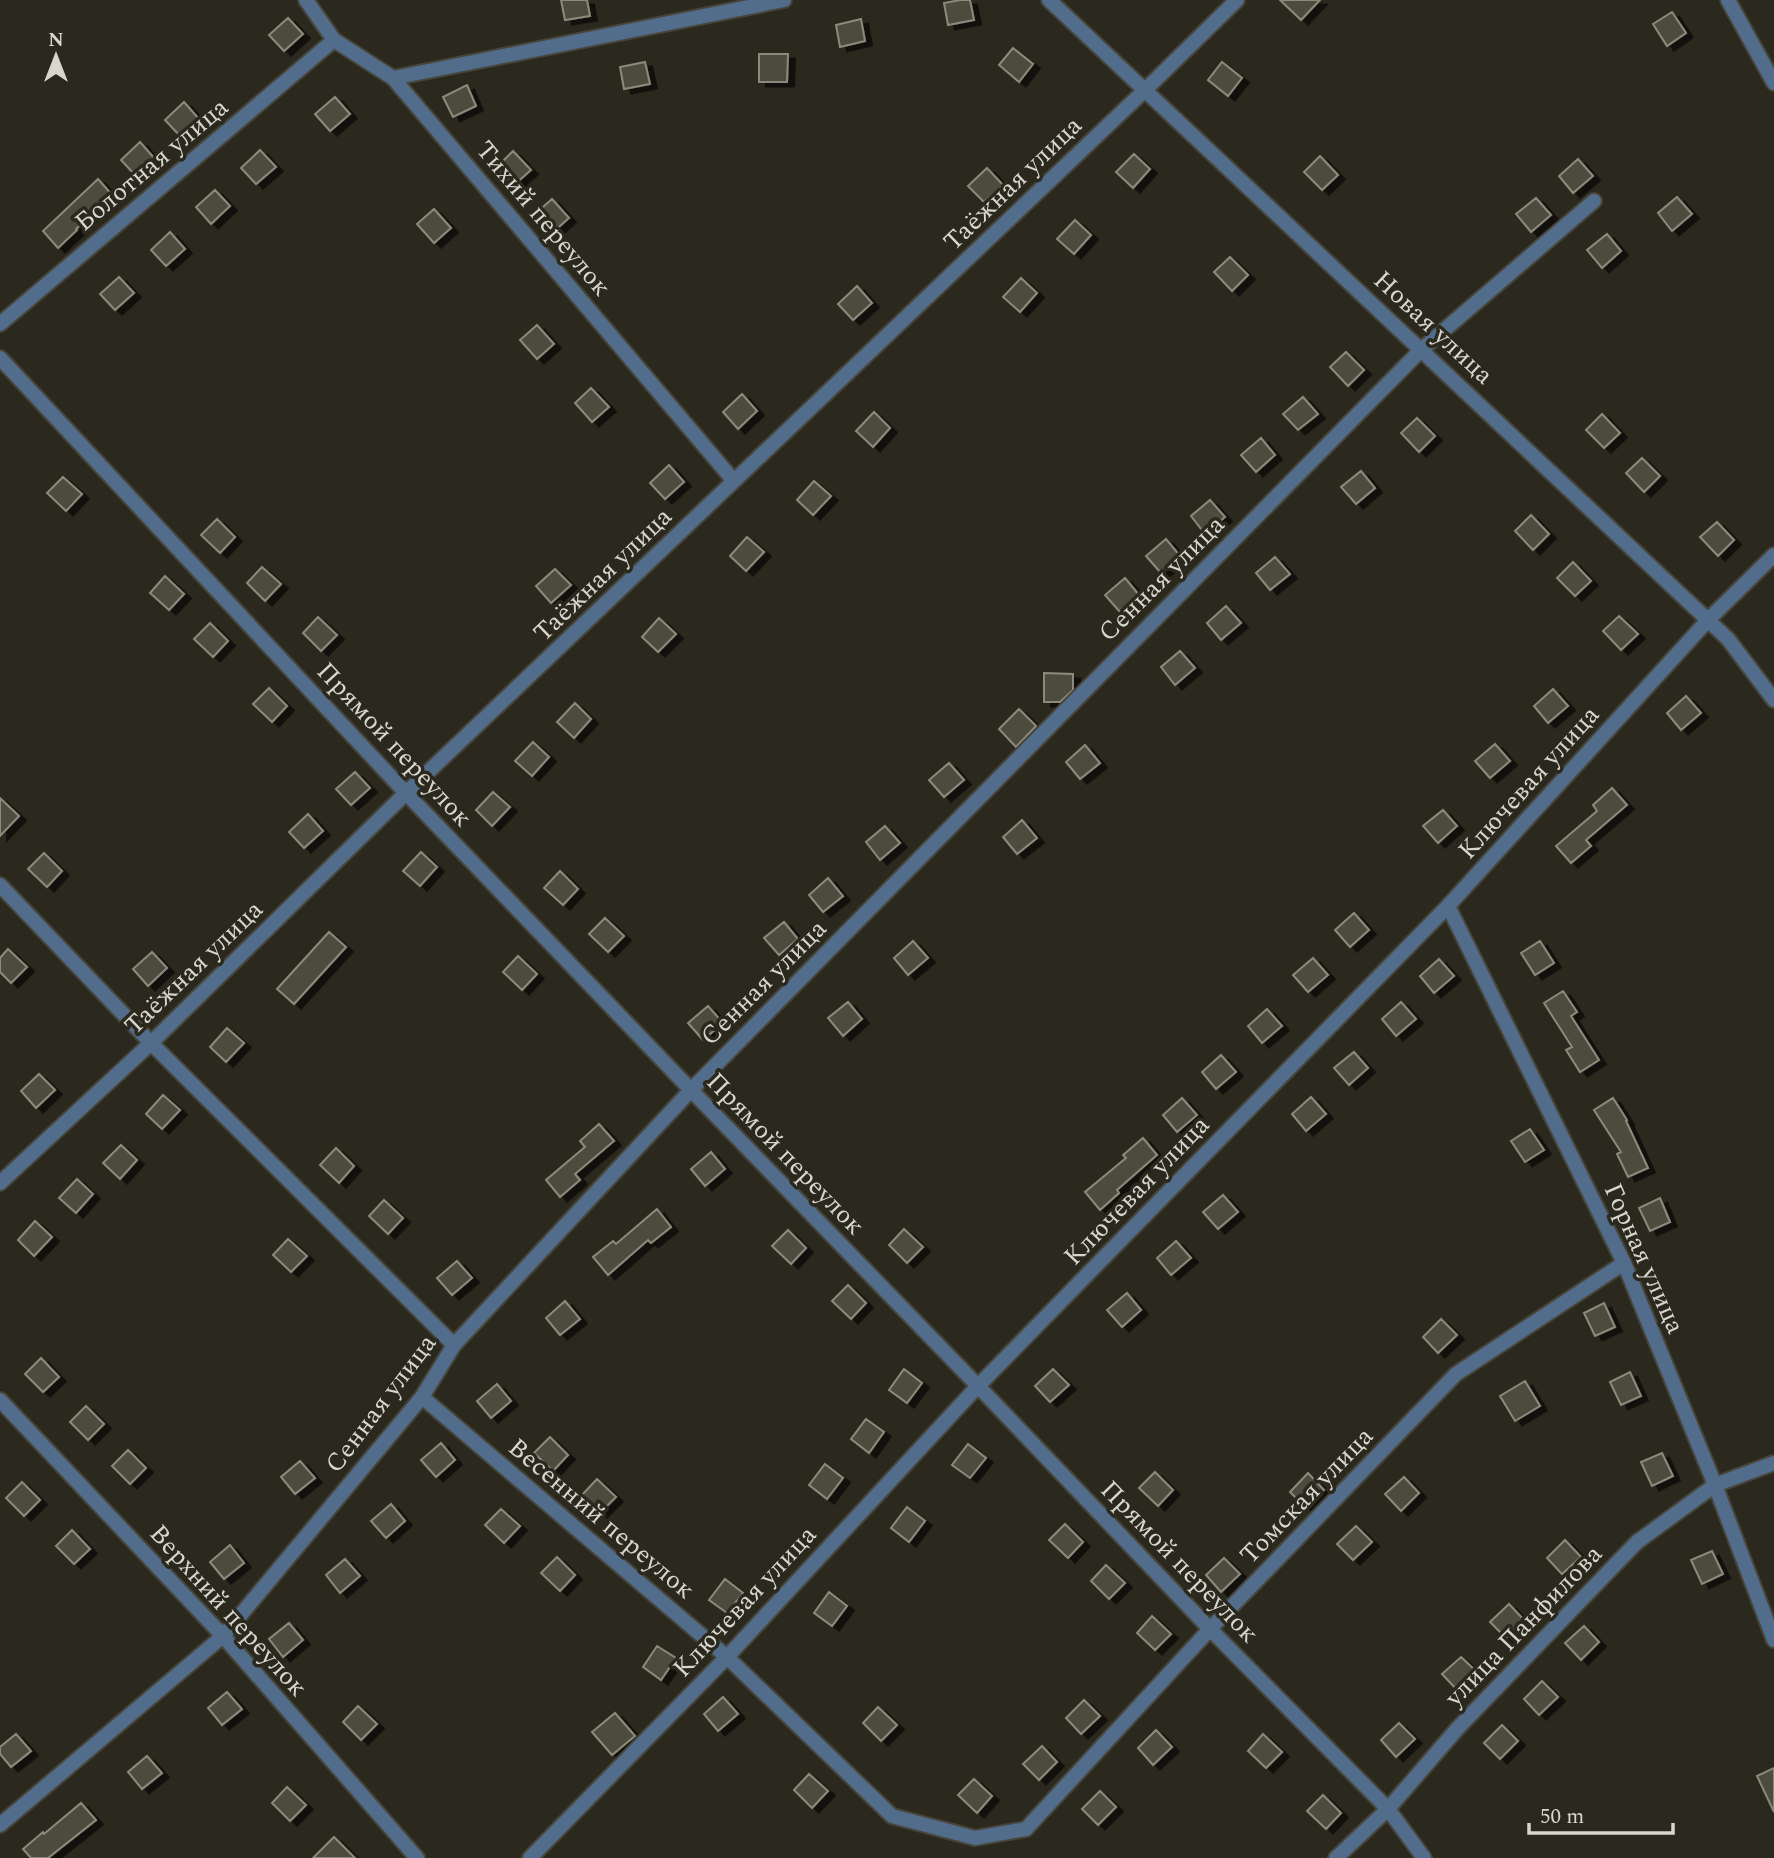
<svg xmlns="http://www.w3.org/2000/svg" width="1774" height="1858" viewBox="0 0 1774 1858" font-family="Spectral,serif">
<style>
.building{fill:#4d4b3d;stroke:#8c8a7b;stroke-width:2;filter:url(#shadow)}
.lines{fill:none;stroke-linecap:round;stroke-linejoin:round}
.street-casing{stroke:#474539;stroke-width:18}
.street{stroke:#526c8c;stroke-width:14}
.labels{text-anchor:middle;stroke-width:7;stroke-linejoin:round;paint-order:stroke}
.street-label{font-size:26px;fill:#d8d7cf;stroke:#2b291d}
</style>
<defs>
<filter id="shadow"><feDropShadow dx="7" dy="4.5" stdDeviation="0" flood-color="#0009"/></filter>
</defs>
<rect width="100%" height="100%" fill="#2b291d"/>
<path class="building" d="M561 0H587L590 16 565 20Z
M960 0H970L974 20 948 25 944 3Z
M1280 0H1320L1301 20Z
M1672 12 1686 33 1667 46 1653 24Z
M288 18 303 34 284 51 269 35Z
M861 19 865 41 840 47 836 25Z
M1013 48 1033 64 1019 82 999 65Z
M759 54H788L787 82H759Z
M645 62 650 84 624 89 620 67Z
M1222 62 1242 78 1228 96 1208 80Z
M467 85 476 106 453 117 443 97Z
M335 97 350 114 330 131 315 114Z
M184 102 199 119 180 136 165 120Z
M140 142 155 159 136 176 121 160Z
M260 150 276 167 256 184 241 168Z
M513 151 531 170 514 185 497 167Z
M1134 154 1150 169 1133 188 1116 172Z
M1320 156 1338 175 1322 190 1304 172Z
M1578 159 1593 176 1573 193 1559 176Z
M987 168 1003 185 984 202 968 186Z
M98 179 113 196 76 229 77 230 58 248 43 231Z
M215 190 230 206 211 224 196 207Z
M1677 197 1692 214 1672 231 1658 213Z
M1536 198 1551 215 1531 232 1516 214Z
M552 199 569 218 552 233 535 214Z
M434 209 451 228 434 243 417 224Z
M1075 220 1091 235 1074 254 1057 239Z
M170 232 185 249 166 266 151 250Z
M1607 234 1621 251 1602 268 1587 250Z
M1230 257 1248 275 1232 291 1214 272Z
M119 277 134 293 115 310 100 294Z
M1021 278 1037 293 1020 312 1003 297Z
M857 286 872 303 853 320 838 304Z
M537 325 554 344 537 359 520 340Z
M1346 352 1364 370 1348 386 1330 367Z
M591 388 609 407 592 422 575 403Z
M742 394 757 411 738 429 723 412Z
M1303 397 1318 414 1298 430 1283 414Z
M874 412 890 428 873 447 856 431Z
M1602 414 1620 433 1604 448 1586 430Z
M1417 418 1435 436 1419 452 1401 433Z
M1261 438 1275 455 1256 472 1241 455Z
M1642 458 1660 476 1644 492 1626 473Z
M669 465 684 482 665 499 650 483Z
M1361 471 1375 488 1356 504 1341 487Z
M63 477 82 494 66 511 47 493Z
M814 481 831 496 813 515 797 500Z
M1210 500 1225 517 1205 534 1191 516Z
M1531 515 1549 534 1533 550 1515 531Z
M217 519 235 537 220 553 201 535Z
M1717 522 1734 540 1718 556 1700 537Z
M747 537 764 552 746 571 730 556Z
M1166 539 1181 557 1161 573 1146 556Z
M1275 557 1290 574 1270 590 1256 573Z
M1573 562 1591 581 1575 596 1557 578Z
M262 567 281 584 265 601 247 583Z
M555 569 571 585 551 603 536 586Z
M165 576 184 594 169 610 150 593Z
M1125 578 1139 595 1120 612 1105 595Z
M1226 606 1241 623 1221 640 1207 623Z
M1619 616 1638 634 1621 650 1603 631Z
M318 617 337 635 321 651 303 633Z
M659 618 676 634 658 652 642 637Z
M210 623 228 641 213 657 194 639Z
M1180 651 1195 668 1175 685 1161 667Z
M1044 673 1073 674V690L1060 702H1044Z
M269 688 287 706 272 722 253 704Z
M1553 689 1568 706 1548 723 1534 706Z
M1686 696 1701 713 1681 730 1667 713Z
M575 703 591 719 574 738 557 722Z
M1019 709 1036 726 1016 747 999 729Z
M533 742 549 757 532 776 515 761Z
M1495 744 1510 761 1490 778 1475 761Z
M1085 745 1100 763 1080 779 1066 762Z
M949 763 964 780 944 797 929 780Z
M355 772 370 788 351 805 336 789Z
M1612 788 1627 805 1586 840 1591 846 1571 863 1556 846 1597 811 1593 805Z
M493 792 510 807 492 826 476 810Z
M0 798 19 816 0 836Z
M1443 810 1457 826 1438 843 1423 826Z
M308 814 323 831 304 848 289 832Z
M1022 820 1037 838 1017 854 1003 837Z
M885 826 900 843 880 860 866 842Z
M421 852 437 867 420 886 403 871Z
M44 853 62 871 47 887 28 869Z
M560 871 578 889 563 905 544 888Z
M828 878 843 896 823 912 809 895Z
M1354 913 1369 930 1350 947 1335 930Z
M605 918 624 936 608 952 589 934Z
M784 922 798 939 779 955 764 938Z
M329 932 346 947 294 1004 277 989Z
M913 941 928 958 908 975 894 958Z
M1540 941 1554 963 1535 975 1521 953Z
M8 949 27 967 11 983 0 972V958Z
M152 952 167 968 148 986 133 969Z
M518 956 537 974 522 990 503 972Z
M1313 958 1328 975 1308 992 1293 975Z
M1439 959 1454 976 1434 993 1420 976Z
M1563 991 1577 1012 1571 1016 1599 1060 1580 1072 1566 1050 1572 1047 1544 1003Z
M848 1002 862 1019 843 1036 828 1018Z
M1401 1002 1416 1019 1396 1036 1382 1019Z
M708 1006 723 1023 703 1040 688 1023Z
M1267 1009 1282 1026 1262 1043 1248 1026Z
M227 1028 244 1043 226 1062 210 1047Z
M1354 1052 1368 1068 1349 1085 1334 1068Z
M1221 1055 1236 1072 1216 1089 1202 1072Z
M39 1074 55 1090 36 1108 21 1091Z
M163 1095 180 1110 162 1129 146 1114Z
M1311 1097 1326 1114 1306 1131 1292 1114Z
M1182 1098 1197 1115 1177 1132 1163 1115Z
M1613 1098 1627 1120 1626 1121 1648 1168 1628 1177 1617 1154 1621 1152 1594 1110Z
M599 1124 614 1141 575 1174 580 1180 560 1197 546 1180 585 1147 580 1141Z
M1530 1129 1544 1150 1525 1162 1511 1141Z
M1143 1138 1157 1155 1117 1190 1119 1193 1100 1210 1085 1192 1126 1158 1123 1155Z
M121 1145 137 1160 120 1179 103 1163Z
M336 1148 354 1166 339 1183 320 1165Z
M711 1152 725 1169 705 1186 691 1169Z
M77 1179 93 1194 76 1213 59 1198Z
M1223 1195 1238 1212 1218 1229 1203 1212Z
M1660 1198 1670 1222 1650 1231 1639 1208Z
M384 1200 403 1218 388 1234 369 1216Z
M657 1209 671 1227 651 1243 648 1240 608 1275 593 1257 613 1241 616 1244Z
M35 1221 52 1237 34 1256 18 1240Z
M904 1229 923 1247 907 1263 889 1245Z
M788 1230 806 1248 791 1264 772 1246Z
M288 1239 307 1256 291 1272 273 1255Z
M1176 1241 1191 1258 1171 1275 1157 1258Z
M457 1261 472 1278 452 1295 437 1278Z
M848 1285 866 1303 851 1319 832 1301Z
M1127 1293 1141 1310 1122 1327 1107 1310Z
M565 1301 580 1319 560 1335 546 1318Z
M1604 1303 1615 1327 1595 1336 1584 1313Z
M1441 1319 1457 1335 1438 1353 1423 1337Z
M41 1358 59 1377 43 1392 25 1374Z
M904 1369 922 1383 907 1403 889 1390Z
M1053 1369 1069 1385 1050 1402 1035 1386Z
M1630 1372 1641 1396 1621 1405 1610 1382Z
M1525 1381 1540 1406 1515 1421 1500 1396Z
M497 1384 511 1401 491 1418 477 1401Z
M86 1406 104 1424 88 1440 70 1422Z
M866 1419 884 1432 869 1453 851 1439Z
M550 1437 568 1455 553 1471 534 1453Z
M441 1443 455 1460 436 1477 421 1460Z
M968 1444 986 1458 970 1478 952 1465Z
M128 1450 146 1468 130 1484 112 1466Z
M1662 1453 1673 1476 1652 1486 1641 1462Z
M300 1461 315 1478 295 1494 281 1477Z
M825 1464 843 1478 827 1499 809 1485Z
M1155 1472 1173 1490 1158 1506 1139 1488Z
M1308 1473 1324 1490 1305 1507 1290 1492Z
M1404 1477 1419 1493 1401 1511 1385 1494Z
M597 1479 616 1497 600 1513 582 1495Z
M22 1482 40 1500 24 1516 6 1498Z
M391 1504 405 1521 386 1538 371 1521Z
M907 1507 925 1521 909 1542 891 1528Z
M501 1509 520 1526 504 1543 485 1525Z
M1065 1524 1083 1542 1068 1558 1049 1540Z
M1356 1526 1372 1542 1353 1560 1337 1544Z
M72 1530 90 1549 74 1564 56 1546Z
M1565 1540 1581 1557 1562 1574 1547 1558Z
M230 1545 244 1563 224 1579 210 1562Z
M1712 1551 1723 1574 1702 1584 1691 1560Z
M557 1557 575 1575 560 1591 541 1573Z
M1224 1558 1240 1574 1221 1592 1206 1575Z
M345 1559 360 1576 340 1593 326 1575Z
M1106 1565 1125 1583 1109 1599 1091 1581Z
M725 1579 743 1593 727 1613 709 1600Z
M829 1592 847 1606 832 1626 814 1613Z
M1509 1604 1524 1620 1506 1638 1490 1622Z
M1152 1616 1171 1634 1155 1650 1137 1633Z
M289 1623 303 1640 283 1657 269 1639Z
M1584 1626 1599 1642 1581 1660 1565 1643Z
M657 1646 676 1658 661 1680 643 1667Z
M1461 1657 1477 1672 1458 1691 1442 1674Z
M1542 1681 1558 1697 1539 1715 1524 1699Z
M227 1692 242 1709 222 1725 208 1708Z
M723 1697 738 1714 718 1731 704 1714Z
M1084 1700 1100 1716 1081 1734 1066 1718Z
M358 1706 377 1724 361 1740 343 1722Z
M878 1707 897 1725 881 1741 863 1723Z
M615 1713 635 1736 612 1755 592 1732Z
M1399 1723 1415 1739 1396 1757 1381 1740Z
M1502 1725 1518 1741 1500 1759 1484 1743Z
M1156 1730 1172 1747 1153 1765 1138 1748Z
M16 1734 31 1751 11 1767 0 1754V1747Z
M1263 1734 1282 1752 1266 1768 1248 1751Z
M1042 1746 1057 1762 1039 1780 1023 1764Z
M147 1756 162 1773 142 1789 128 1772Z
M1774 1768V1812L1757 1776Z
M809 1774 828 1791 812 1808 794 1790Z
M974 1779 992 1796 977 1813 958 1795Z
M287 1787 306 1805 290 1821 272 1803Z
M1100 1791 1116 1807 1098 1825 1082 1809Z
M1323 1795 1341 1813 1326 1829 1307 1811Z
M81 1803 96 1820 48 1858H31L23 1849 43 1832 44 1834Z
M334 1837 355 1858H313Z"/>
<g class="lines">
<g class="street-casing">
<path id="street" d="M306 0 334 40 393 78 734 481
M1049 0 1728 639 1774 700
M1728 0 1774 83
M393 78 784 0
M0 324 334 40
M0 358 406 793 691 1090 978 1386 1210 1629 1388 1809 1424 1858
M0 885 151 1043 454 1345
M1448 906 1624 1263 1715 1485 1774 1640
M0 1183 151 1043 406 793 1145 90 1237 0
M422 1397 727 1657 892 1816 975 1838 1026 1829 1210 1629 1456 1374 1624 1263
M0 1400 223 1636 417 1858
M0 1825 223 1636 422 1397 454 1345 691 1090 1421 350 1594 201
M530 1858 727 1657 978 1386 1448 906 1708 620 1774 555
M1336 1858 1388 1809 1457 1729 1637 1542 1715 1485 1774 1463"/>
</g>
<use href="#street" class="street"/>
</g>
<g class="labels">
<g class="street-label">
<text transform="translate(151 164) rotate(-40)" y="9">Болотная улица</text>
<text transform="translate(1012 183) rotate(-44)" y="9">Таёжная улица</text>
<text transform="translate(544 218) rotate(50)" y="9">Тихий переулок</text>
<text transform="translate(1434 327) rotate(43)" y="9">Новая улица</text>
<text transform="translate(602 574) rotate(-44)" y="9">Таёжная улица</text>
<text transform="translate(1161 578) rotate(-45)" y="9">Сенная улица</text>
<text transform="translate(395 744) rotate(47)" y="9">Прямой переулок</text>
<text transform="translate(1528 782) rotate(-48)" y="9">Ключевая улица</text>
<text transform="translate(193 967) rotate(-44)" y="9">Таёжная улица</text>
<text transform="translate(763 982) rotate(-45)" y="9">Сенная улица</text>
<text transform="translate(786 1153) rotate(46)" y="9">Прямой переулок</text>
<text transform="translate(1136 1190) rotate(-46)" y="9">Ключевая улица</text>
<text transform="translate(1645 1258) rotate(66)" y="9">Горная улица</text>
<text transform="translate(380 1403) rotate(-53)" y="9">Сенная улица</text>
<text transform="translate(1306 1495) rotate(-46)" y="9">Томская улица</text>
<text transform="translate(602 1518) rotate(40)" y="9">Весенний переулок</text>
<text transform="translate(1180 1561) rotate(46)" y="9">Прямой переулок</text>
<text transform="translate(744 1601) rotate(-47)" y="9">Ключевая улица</text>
<text transform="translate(229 1610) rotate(48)" y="9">Верхний переулок</text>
<text transform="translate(1523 1625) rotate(-46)" y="9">улица Панфилова</text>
</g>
</g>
<g transform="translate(56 56)" stroke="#2b291d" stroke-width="5" paint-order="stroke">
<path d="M0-5L12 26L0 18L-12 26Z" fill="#d8d7cf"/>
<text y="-10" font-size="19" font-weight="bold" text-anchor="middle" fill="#d8d7cf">N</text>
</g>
<path d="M1529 1823v10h144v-10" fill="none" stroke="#d8d7cf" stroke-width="3.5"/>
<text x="1540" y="1823" font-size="21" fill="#d8d7cf" stroke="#2b291d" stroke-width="5" paint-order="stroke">50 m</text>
</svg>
